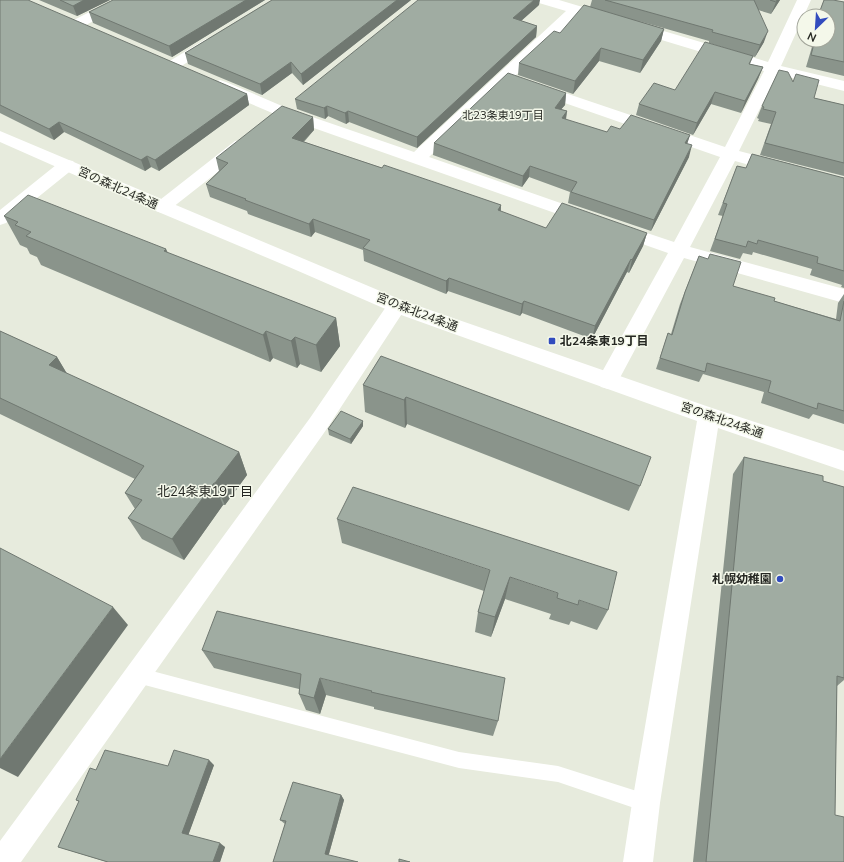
<svg xmlns="http://www.w3.org/2000/svg" width="844" height="862" viewBox="0 0 844 862" font-family="Mulish,'Noto Sans JP',sans-serif">
<style>
.lines{fill:none;stroke-linecap:round;stroke-linejoin:round}
.service{fill:#fff;fill-rule:evenodd}
.minor{fill:#fff;fill-rule:evenodd}
.tertiary{fill:#fff;fill-rule:evenodd}
.wall{fill:#8a948b}
.shaded-wall{fill:#707871}
.building{fill:#a0aca2;stroke:#707871}
.poi-dot{fill:#324cbe;stroke:#f4f8ea;stroke-width:1.5}
.labels{text-anchor:middle;stroke-width:3;stroke-linejoin:round;paint-order:stroke}
.far-neighbourhood-label{font-size:11px;fill:#262823;stroke:#f4f8ea}
.street-label{font-size:12px;fill:#262823;stroke:#f4f8ea}
.poi-label{font-size:12px;font-weight:bold;fill:#262823;stroke:#f4f8ea;text-anchor:start}
.neighbourhood-label{font-size:13px;fill:#262823;stroke:#f4f8ea}
</style>
<rect width="100%" height="100%" fill="#e7ebdd"/>
<g class="lines">
<path class="service" d="M137 667 459 752 558 766 646 794 652 797 655 803 652 809 646 812 558 782 459 768 137 683 131 681 129 675 131 669Z"/>
<path class="minor" d="M113 0H131L129 3 82 27 77 28 72 27 70 24 72 21Z
M537 0H559L768 62 797 0H811L781 66 844 81V91L777 74 739 151 785 163 788 167 785 171 779 173 735 161 690 247 844 289V303L684 258 615 387 608 389 601 387 597 381 668 253 611 233 608 229 611 225 617 223 674 242 720 157 507 83 429 157 592 214 595 218 592 222 586 224 277 115 214 88 212 85 214 82 220 80 226 82 289 109 414 152 566 11 539 3ZM579 15 764 71 725 147 515 76Z
M211 38 216 39 218 42 216 45 178 68 173 70 168 68 165 65 168 62 206 39Z
M241 140 247 141 249 145 247 149 168 211 162 213 156 211 153 207 156 203 235 141Z
M67 160 73 161 76 165 73 169 6 223 0 225V210L61 161Z
M397 299 404 301 407 306 326 430 21 862H0V841L310 418 390 301Z"/>
<path class="tertiary" d="M0 131 404 301 712 408 844 451V471L718 428 660 803 653 862H623L632 803 697 421 390 311 289 267 156 211 0 142Z"/>
</g>
<path class="wall" d="M0 0 247 94 249 105 159 171 151 167 145 171 64 132 54 140 0 113Z
M39 0H110L77 16Z
M113 0H265L172 57 93 23 89 12Z
M272 0H411L303 85 292 73 262 95 188 64 185 53Z
M592 0H780L771 14 758 10 764 42 755 57 709 43V41L635 20 664 29 661 41 640 73 599 61 573 94 518 75 519 63 560 33 590 7Z
M824 0 844 2V76L806 67 814 40H812H828V16H818Z
M539 5 521 21 537 26 536 37 417 148 349 122 346 124 328 116 325 119 297 109 295 99Z
M753 56 750 64 763 67 758 79 741 113 711 104 693 135 636 115 639 104 675 90Z
M793 82 814 98 844 105V176L760 155 771 124 758 121 759 119 757 118 762 106Z
M566 93 565 105 561 109 567 111 566 120 607 132 620 129 690 135 687 144 689 157 651 231 568 203 570 192 529 177 522 187 433 155 434 143Z
M313 117 314 130 304 142 382 168 501 205V212L546 228 647 233 643 246 629 273 627 272 592 339 522 313 520 316 448 291 446 294 364 261 363 250 315 232 311 237 248 214 247 211 210 197 206 184 219 171 216 158Z
M752 154 844 178V288L841 287 842 285 810 275 812 269 753 252 752 255 743 253 740 259 710 251 723 216 718 215 737 166 746 168Z
M4 216 166 249 168 253 336 318 340 346 321 372 300 364 297 368 273 358 270 362 41 265 37 257 30 254 27 248 20 245Z
M699 256 733 286 774 301 836 319 838 303 844 294V424L813 414 809 419 761 403 764 392 703 374 699 382 656 369 668 333 671 334 680 304Z
M0 331 57 357 67 374 239 452 247 475 225 505H223L184 560 142 539 128 518 135 509 125 493 135 479 0 414Z
M381 356 640 486 629 511 407 424 405 428 365 412 363 385Z
M363 426 351 444 329 435 328 429Z
M744 457 823 481 844 487V680L837 686 835 815 844 862H693L733 474Z
M337 519 608 610 597 630 571 621 569 625 549 619 551 614 505 599 491 637 475 632 478 612 484 591 342 543Z
M202 650 498 721 493 736 374 709V707L326 695 320 714 306 710 299 694V689L214 668Z
M214 765 188 835 225 847 220 862H107L58 847 79 802 76 800 96 770 168 766Z
M341 795 344 800 329 854 273 862 285 824 280 820Z"/>
<path class="shaded-wall" d="M84 0H110L77 16 73 6Z
M246 0H265L172 57 169 46Z
M397 0H411L303 85 301 74Z
M534 0H540L539 5 512 29 513 18Z
M777 0H780L771 14 776 2Z
M537 26 536 37 417 148V137Z
M664 29 661 41 640 73 643 60Z
M768 31 764 42 755 57 760 45Z
M601 48 599 61 573 94 575 81Z
M291 62 292 73 262 95 260 84Z
M763 67 758 79 741 113 745 101Z
M715 92 711 104 693 135 697 123Z
M566 93 565 105 553 119 555 108Z
M247 94 249 105 159 171 155 160Z
M327 106 328 116 325 119 324 108Z
M348 111 349 122 346 124 345 113Z
M567 111 565 123 562 118Z
M313 117 314 130 294 151 292 138Z
M59 122 64 132 54 140 49 129Z
M690 135 686 147 685 143Z
M692 145 689 157 651 231 654 220Z
M147 156 151 167 145 171 141 160Z
M530 166 529 177 522 187 523 176Z
M501 205 500 218 498 210Z
M313 219 315 232 311 237 309 224Z
M647 233 643 246 629 273 632 260Z
M166 249 176 277 164 251Z
M631 259 627 272 592 339 595 326Z
M449 278 448 291 446 294V281Z
M524 301 522 313 520 316 522 304Z
M336 318 340 346 321 372 316 345Z
M266 331 273 358 270 362 263 335Z
M295 337 300 364 297 368 291 341Z
M57 357 72 382 49 365Z
M406 397 407 424 405 428 404 400Z
M363 421V426L351 444 350 439Z
M239 452 247 475 225 505 215 483Z
M214 483 223 505 184 560 172 539Z
M510 577 505 599 491 637 495 617Z
M113 607 128 625 18 777 0 768V759Z
M320 678 326 695 320 714 314 698Z
M209 760 214 765 188 836 182 833Z
M341 795 344 800 328 857 325 854Z
M220 843 225 847 220 862H213Z"/>
<path class="building" d="M0 0H28L247 94 155 160 147 156 141 160 59 122 49 129 0 105Z
M60 0H84L73 6Z
M113 0H246L169 46 89 12Z
M272 0H397L301 74 291 62 260 84 185 53Z
M418 0H534L513 18 537 26 417 137 348 111 345 113 327 106 324 108 295 99Z
M605 0H754L768 31 760 45 712 32 713 30Z
M770 0H777L776 2Z
M824 0H833L844 2V62L811 55 815 40H828V16H818Z
M584 5 664 29 643 60 601 48 575 81 519 63 554 31 560 33Z
M705 42 753 56 749 64 763 67 745 101 715 92 697 123 639 104 654 83 675 90Z
M779 70 788 72 793 82 796 74 819 80 814 98 844 105V163L765 143 776 112 763 109 764 107 762 106Z
M508 73 566 93 555 108 567 111 562 118 607 132 611 126 620 129 631 115 690 135 685 143 692 145 654 220 571 192 577 182 530 166 523 176 434 143Z
M282 106 313 117 292 138 382 168 384 165 501 205 498 210 546 228 562 203 647 233 632 260 631 259 595 326 524 301 522 304 449 278 446 281 363 248 370 240 313 219 309 224 245 200 246 199 206 184 228 163 216 158Z
M752 154 844 178V271L817 263 818 257 758 240 757 244 748 241 746 247 715 239 727 204 723 203 737 166 746 168Z
M28 195 166 249 164 251 336 318 316 345 295 337 291 341 266 331 263 335 26 236 31 232 15 225 18 222 4 216Z
M710 254 741 262 733 286 775 298 774 301 840 321 844 301V411L818 403 817 409 768 392 771 381 707 363 705 372 660 358 668 333 672 335 685 292 699 256 708 259Z
M0 331 57 357 49 365 239 452 215 483H214L172 539 128 518 142 500 125 493 144 466 0 398Z
M381 356 651 457 640 486 406 397 404 400 363 385Z
M341 411 363 421 350 439 328 429Z
M744 457 823 476V481L844 487V678L837 676 835 815 844 817V862H706Z
M353 487 617 572 608 610 579 600 578 605 557 598 558 593 510 577 495 617 478 612 490 570 337 519Z
M0 548 113 607 0 759Z
M217 611 505 678 498 721 371 692 372 691 320 678 314 698 299 694 301 674 202 650Z
M105 750 168 766 174 750 209 760 182 833 220 843 213 862H108L58 847 79 801 76 800 90 768 96 770Z
M293 782 341 795 325 854 358 862H273L286 821 280 820Z
M399 859 410 862H399Z"/>
<g class="poi-dot">
<rect x="548" y="337" width="8" height="8" rx="2"/>
<circle cx="780" cy="579" r="4"/>
</g>
<g class="labels">
<g class="far-neighbourhood-label">
<text x="503" y="119">北23条東19丁目</text>
</g>
<g class="street-label">
<text transform="translate(118 188) rotate(24)" y="4">宮の森北24条通</text>
<text transform="translate(417 312) rotate(21)" y="4">宮の森北24条通</text>
<text transform="translate(722 420) rotate(19)" y="4">宮の森北24条通</text>
</g>
<g class="poi-label">
<text x="560" y="345">北24条東19丁目</text>
<text x="772" y="583" text-anchor="end">札幌幼稚園</text>
</g>
<g class="neighbourhood-label">
<text x="205" y="496">北24条東19丁目</text>
</g>
</g>
<g transform="translate(816 28) rotate(205)"><circle r="19" fill="#f4f8ea" stroke="#a2a59a"/>
<path d="M0-3L7 15L0 10L-7 15Z" fill="#324cbe"/>
<text y="-6" font-size="11" font-weight="bold" text-anchor="middle" fill="#262823">N</text>
</g>
</svg>
